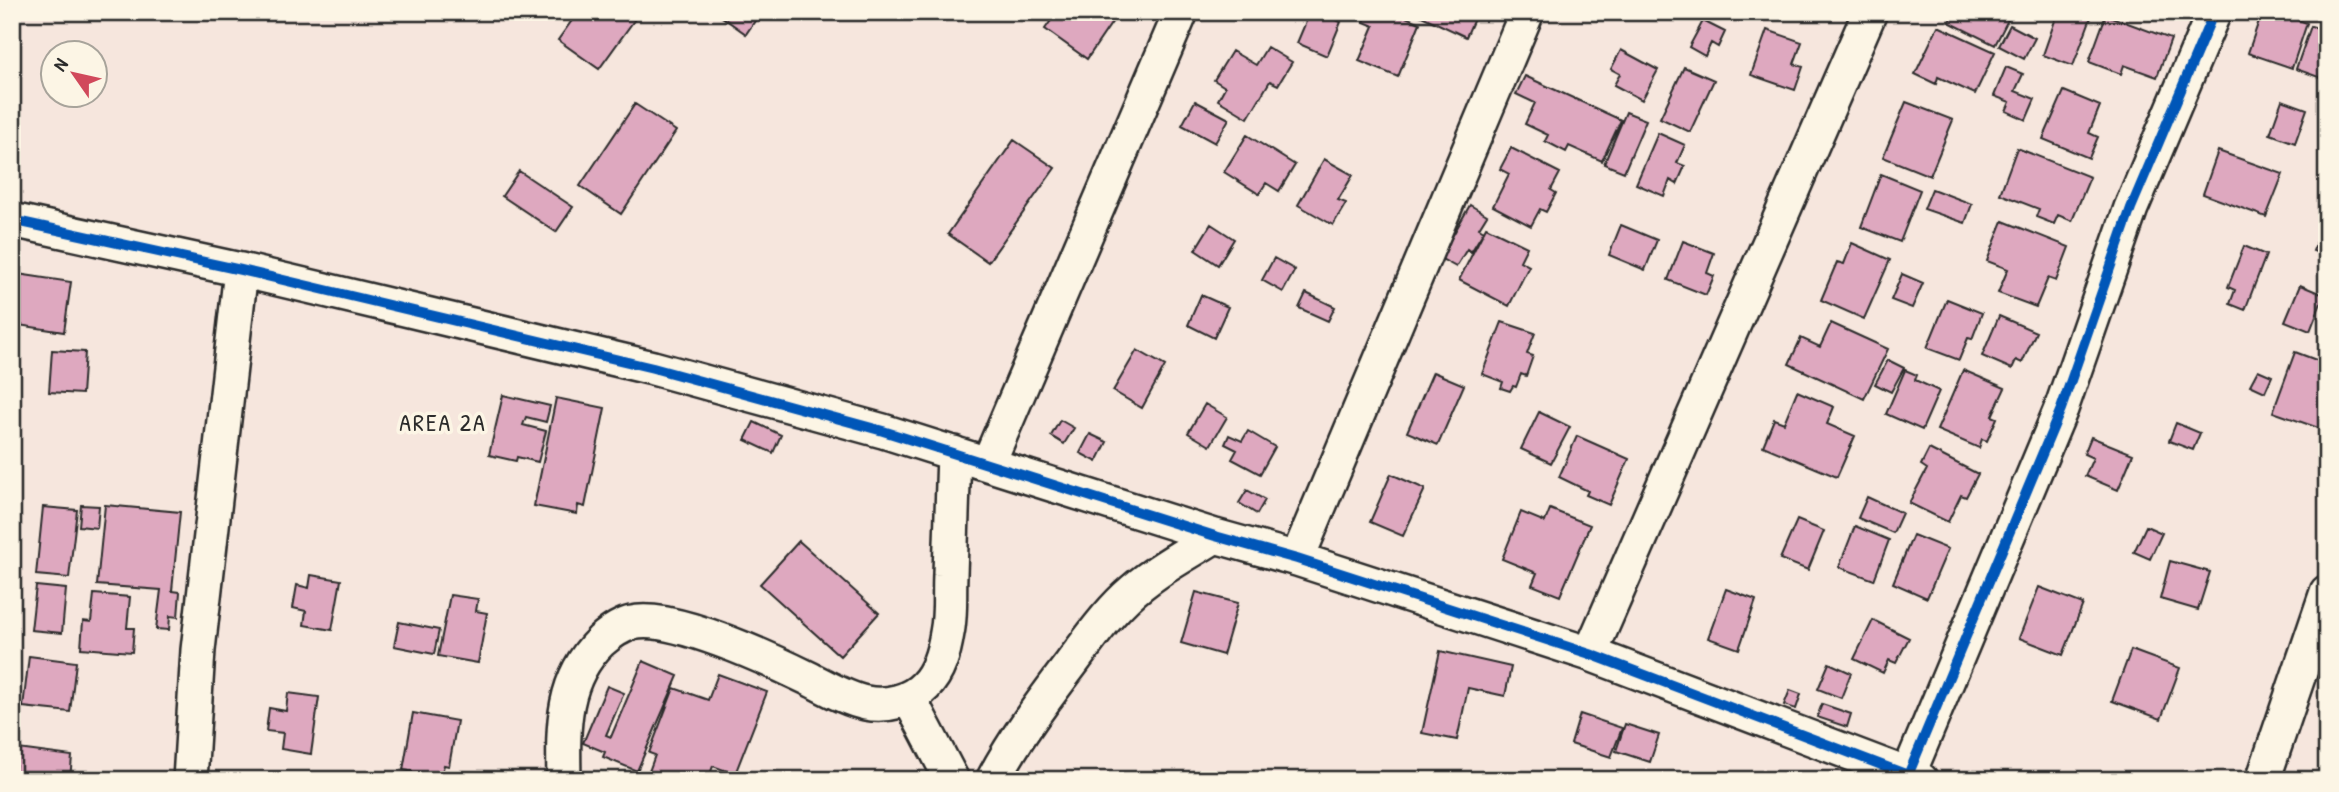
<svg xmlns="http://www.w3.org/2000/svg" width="2339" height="792" viewBox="0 0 2339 792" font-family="'Patrick Hand',sans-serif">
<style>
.building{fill:#dea8bf;stroke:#2b2b2b;stroke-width:2}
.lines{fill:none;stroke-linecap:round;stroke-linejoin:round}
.street-casing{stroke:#2b2b2b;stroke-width:38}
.street{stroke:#fcf5e5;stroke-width:33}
.cycleway-casing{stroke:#fcf5e5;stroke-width:15}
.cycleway{stroke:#0057b8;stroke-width:10}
.labels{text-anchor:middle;stroke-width:7;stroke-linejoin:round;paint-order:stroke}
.quarter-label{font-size:24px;letter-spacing:2px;fill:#2b2b2b;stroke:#fcf5e5}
</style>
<rect width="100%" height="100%" fill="#f6e6dd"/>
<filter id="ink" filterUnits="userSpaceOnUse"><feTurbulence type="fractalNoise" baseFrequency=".0143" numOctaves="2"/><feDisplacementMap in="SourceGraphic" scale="14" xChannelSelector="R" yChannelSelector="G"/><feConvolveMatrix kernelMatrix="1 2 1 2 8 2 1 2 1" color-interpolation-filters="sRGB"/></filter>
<g filter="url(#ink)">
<path class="building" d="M578 12H640L599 69 558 40Z
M715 12H761L746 34Z
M1057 12H1119L1087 59 1045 29Z
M1310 12H1318L1341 22 1327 56 1297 43Z
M1368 12H1394L1420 23 1398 77 1359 61 1374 26 1364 22Z
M1413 12H1477L1466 37Z
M1954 12H2012L1995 45 1949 22Z
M2058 12H2093L2073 66 2043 55Z
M2262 12H2276L2307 23 2292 68 2248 53Z
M2106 15 2171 39 2157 77 2124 65 2121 74 2089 62Z
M1703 21 1725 32 1718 47 1711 43 1705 56 1689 47Z
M2010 25 2035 38 2024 59 1999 46Z
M1938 26 1995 52 1975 94 1938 77 1936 84 1915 74Z
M2311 26 2327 31V71L2324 79 2296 69Z
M1767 30 1802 42 1794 64 1803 67 1795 90 1751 75Z
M1267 47 1292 62 1278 85 1270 81 1248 118 1218 100 1225 87 1214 80 1232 51 1256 65Z
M1621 50 1658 70 1642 100 1614 85 1620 74 1611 69Z
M1684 67 1714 80 1690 132 1660 118Z
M2006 67 2023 74 2015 91 2035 99 2026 120 2006 111 2010 102 1994 96Z
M1525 76 1621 120 1602 161 1569 146 1566 152 1545 141 1548 135 1525 124 1535 103 1516 94Z
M2064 91 2100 106 2089 133 2098 137 2089 158 2043 139Z
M2282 100 2307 109 2295 143 2270 134Z
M1195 101 1229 119 1215 143 1182 125Z
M1906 102 1953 120 1930 176 1883 157Z
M635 104 676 131 621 214 580 186Z
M1626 112 1646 120 1624 172 1604 164Z
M1658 133 1685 145 1677 163 1685 166 1677 184 1670 180 1664 196 1636 184Z
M1247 135 1295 165 1279 191 1266 183 1259 194 1224 172Z
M1014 140 1055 168 988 262 948 234Z
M1511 148 1560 173 1551 190 1556 193 1546 212 1540 209 1531 226 1493 206 1509 174 1500 169Z
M2017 148 2090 177 2072 221 2058 215 2054 224 2036 217 2039 209 2000 194Z
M2218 151 2283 174 2266 217 2203 194Z
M1324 159 1353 175 1338 200 1346 203 1333 225 1298 205Z
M519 171 573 207 556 232 502 196Z
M1881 174 1920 190 1900 242 1861 227Z
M1932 189 1972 204 1965 223 1924 209Z
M1470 205 1487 215 1479 228 1484 231 1471 252 1467 249 1456 267 1440 258Z
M2326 219H2327V256L2313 251Z
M2003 221 2069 247 2056 281 2048 278 2036 307 1998 293 2008 269 1987 261Z
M1211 224 1234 239 1218 265 1195 250Z
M1621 225 1657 240 1645 270 1609 255Z
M1486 227 1527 247 1520 261 1529 266 1509 306 1459 280Z
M1683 241 1714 253 1707 273 1714 276 1706 295 1668 280Z
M1852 243 1890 260 1864 319 1821 300 1837 262 1844 264Z
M2244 246 2266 255 2245 310 2230 304 2235 290 2228 287Z
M1274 258 1295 270 1283 292 1262 280Z
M18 274 71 282 64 332 12 324V307Z
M1902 274 1923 283 1912 308 1891 300Z
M2300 285 2324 295 2310 331 2285 321Z
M1306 293 1335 307 1328 321 1299 308Z
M1201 295 1228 307 1214 338 1188 325Z
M1947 299 1982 313 1972 339 1968 338 1959 360 1927 348Z
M1999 316 2036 332 2022 363 2016 360 2012 369 1982 356Z
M1502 322 1535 333 1527 354 1533 356 1526 376 1521 374 1516 387 1513 386 1510 391 1501 388 1503 382 1482 374Z
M1831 323 1888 349 1864 399 1789 364 1801 338 1820 347Z
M52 350 85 352 82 394 49 392Z
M1137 350 1165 366 1142 408 1113 391Z
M2295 352 2327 364V431L2273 412Z
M1888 360 1904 368 1891 392 1875 384Z
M1905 370 1917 375 1915 380 1939 391 1922 430 1886 414Z
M1963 370 2005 388 1992 416 1997 418 1987 441 1982 439 1979 448 1937 430Z
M2258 370 2272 376 2265 392 2250 385Z
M1433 372 1464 385 1438 445 1407 432Z
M1797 391 1834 407 1827 424 1855 436 1837 477 1763 446 1774 419 1784 423Z
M503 395 550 406 546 422 526 417 523 425 546 431 538 462 517 457 516 461 489 455Z
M556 398 605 408 585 507 578 505 577 514 534 506Z
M1205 404 1227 417 1210 446 1188 433Z
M1539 412 1570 427 1551 463 1521 449Z
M1060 420 1074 428 1064 444 1051 436Z
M754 422 781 435 773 453 745 440Z
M2176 423 2200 433 2193 450 2169 441Z
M1248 431 1275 447 1260 474 1232 459 1237 450 1225 444 1229 435 1242 441Z
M1090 434 1107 442 1097 462 1080 453Z
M1577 436 1629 459 1609 505 1586 495 1588 491 1559 477Z
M2091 437 2133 454 2118 490 2085 476 2093 458 2084 454Z
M1929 449 1978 474 1966 497 1961 495 1948 522 1909 503 1927 469 1921 465Z
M1391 474 1425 489 1403 536 1370 522Z
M1247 490 1265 500 1257 514 1239 503Z
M1867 497 1902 513 1893 533 1858 518Z
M81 505 99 506 97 528 79 526Z
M105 505 180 512 172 591 180 592 178 617 170 616 169 630 156 629 161 590 97 585Z
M43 507 77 510 69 578 36 575Z
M1550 509 1590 525 1560 596 1532 585 1537 573 1502 559 1521 512 1545 522Z
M1797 520 1824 531 1808 570 1780 559Z
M1855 526 1889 540 1874 580 1839 567Z
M2146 526 2162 533 2150 559 2134 552Z
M1913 535 1948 549 1927 598 1893 583Z
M799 541 879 613 840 656 760 584Z
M2170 561 2210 572 2198 610 2160 599Z
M311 575 341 580 332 630 304 625 306 611 293 608 297 585 309 588Z
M36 586 66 589 62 633 31 630Z
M2039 587 2083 604 2063 655 2019 638Z
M1726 589 1756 600 1739 649 1708 638Z
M1196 592 1238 603 1223 655 1181 643Z
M94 594 130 597 127 628H134L132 652 81 648 83 621 91 622Z
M450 595 478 599 476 611 487 613 478 663 438 656Z
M1873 620 1909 638 1896 663 1889 660 1883 673 1854 659Z
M399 622 439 630 434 654 394 646Z
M2131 650 2180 668 2161 719 2112 701Z
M1440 651 1511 667 1505 696 1468 688 1457 740 1422 733Z
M29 656 76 662 70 712 23 707Z
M643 661 678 676 637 771 603 757 605 752 583 743 607 686 624 693 606 735 611 737Z
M1829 663 1851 673 1841 698 1818 689Z
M718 674 767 692 735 774 713 766 708 780H646L655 755 649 753 674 688 708 700Z
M1790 690 1801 694 1796 709 1784 705Z
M288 693 319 697 311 754 281 749 283 733 266 731 269 708 286 711Z
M1822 704 1851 714 1847 727 1817 717Z
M413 713 457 721 449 766 444 765 441 777 403 770Z
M1580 714 1622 728 1611 757 1571 744Z
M1625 724 1659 735 1650 762 1616 751Z
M18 749 72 756 70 780H14Z"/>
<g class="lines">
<g class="street-casing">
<path id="street" d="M12 220 241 270 653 368 883 431 1215 536 1297 559 1590 654 1921 780
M988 464 1181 12
M1297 559 1527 12
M1590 654 1870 12
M909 698 952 780
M190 780 198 650 241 270
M564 780C563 728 561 680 601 641 609 634 622 625 632 623 670 613 771 660 808 678 826 687 846 699 866 703 886 707 911 701 925 686 939 672 944 652 947 633 951 615 949 594 950 575 951 534 953 493 954 453
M993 780C1015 738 1043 701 1071 664 1088 641 1105 617 1126 597 1152 572 1185 555 1215 536
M1906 780 2061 409 2131 208 2214 12
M2263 780 2327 592"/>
</g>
<use href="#street" class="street"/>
<g class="cycleway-casing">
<path id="cycleway" d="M12 220 241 270 653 368 883 431 1215 536 1297 559 1590 654 1921 780
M1906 780 2061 409 2131 208 2214 12"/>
</g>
<use href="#cycleway" class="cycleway"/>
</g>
</g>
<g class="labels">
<g class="quarter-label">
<text x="443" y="431">AREA 2A</text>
</g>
</g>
<rect width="2339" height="792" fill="none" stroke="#fcf5e5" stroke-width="42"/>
<rect x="21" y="21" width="2297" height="750" fill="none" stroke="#2b2b2b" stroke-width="2.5" filter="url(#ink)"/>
<g transform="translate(74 74) rotate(304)"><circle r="33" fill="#fcf5e5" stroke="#a8a49b" stroke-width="2"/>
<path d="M0-5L12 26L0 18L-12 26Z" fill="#d1495b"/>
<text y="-10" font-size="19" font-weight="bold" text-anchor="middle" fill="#2b2b2b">N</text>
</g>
</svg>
